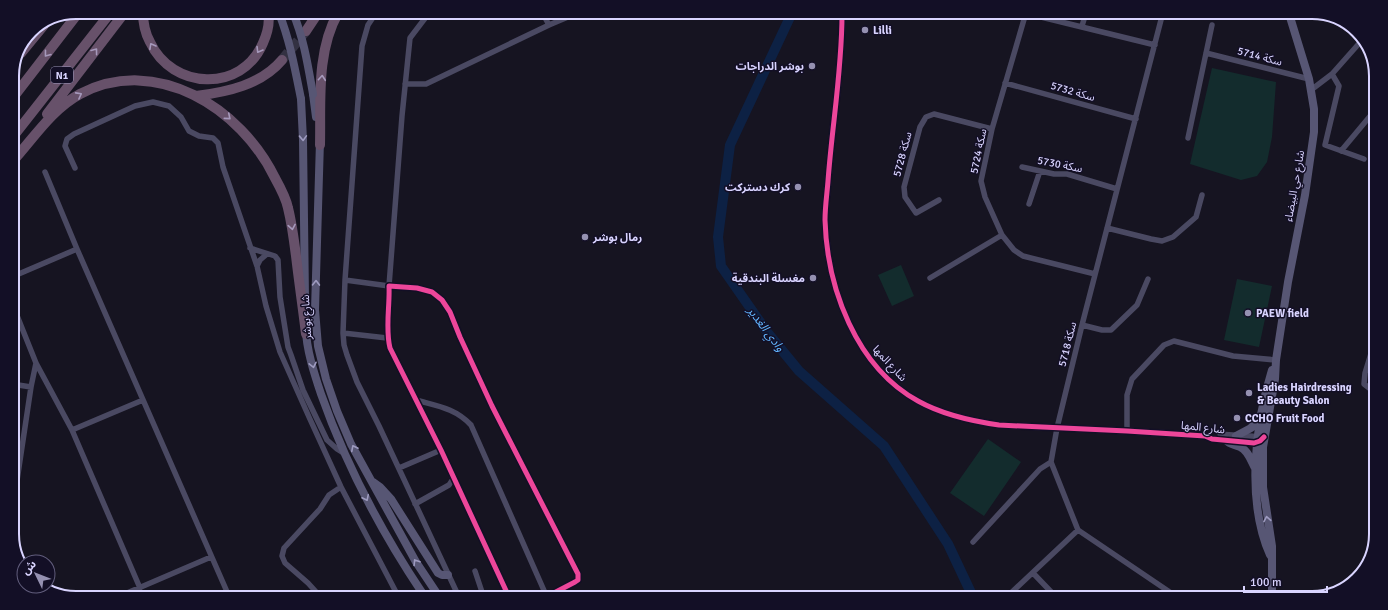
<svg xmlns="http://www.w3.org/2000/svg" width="1388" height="610" viewBox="0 0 1388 610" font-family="Signika,'Noto Sans Arabic',sans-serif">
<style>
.green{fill:#132c2d}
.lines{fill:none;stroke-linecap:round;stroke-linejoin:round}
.river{stroke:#0d2144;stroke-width:10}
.motorway-tunnel{stroke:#333142;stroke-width:10;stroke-dasharray:10 5;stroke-linecap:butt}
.minor{stroke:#4a4962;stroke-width:5.5}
.tertiary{stroke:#4a4962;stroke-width:7}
.secondary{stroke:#575674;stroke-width:8}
.motorway{stroke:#67516a;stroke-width:10}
.secondary-bridge{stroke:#575674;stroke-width:8}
.cycleway-casing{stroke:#130f26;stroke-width:8}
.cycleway{stroke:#ed469a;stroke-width:5}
.oneway{stroke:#a699bc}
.oneway2{stroke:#9e9bc0}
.poi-dot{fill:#9591b1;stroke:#130f26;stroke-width:1.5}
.labels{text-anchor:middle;stroke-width:3;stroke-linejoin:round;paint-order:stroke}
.shield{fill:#130f26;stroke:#9e99be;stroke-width:1}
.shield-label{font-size:10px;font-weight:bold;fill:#d9d4ff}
.poi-label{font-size:11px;font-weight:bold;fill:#d9d4ff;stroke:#130f26;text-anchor:start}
.street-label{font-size:11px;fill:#d9d4ff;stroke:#130f26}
.water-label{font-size:12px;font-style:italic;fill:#62b6ff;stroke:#130f26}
.rim{fill:none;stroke:#d9d4ff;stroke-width:2}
</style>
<rect width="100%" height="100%" fill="#161421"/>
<path class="green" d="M1212 68 1276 82 1272 137 1267 162 1257 176 1241 180 1190 164Z
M901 265 914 296 892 306 878 275Z
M1237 279 1272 286 1259 347 1224 340Z
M988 439 1021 462 984 516 950 493Z"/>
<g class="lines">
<path class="river" d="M791 15 730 145 718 237 721 266 767 332 799 371 884 446 948 544 973 597"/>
<path class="motorway-tunnel" d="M282 60 306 31"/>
<path class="minor" d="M376 13 368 25 362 46 345 280 343 333 344 345 347 355 357 382 379 426 458 595
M543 14 549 25 575 14
M1025 16 992 129 981 181 985 197 1002 235 1014 250 1023 256 1095 274
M1037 16 1155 45
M1162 16 1082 325 1057 428 1051 462 1078 530 1177 597
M1082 26 1085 16
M1206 53 1309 79
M1332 74 1339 86 1325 145 1364 159
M1005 83 1136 119
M405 84H426L549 25
M1311 90 1332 74 1363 39
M1188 138 1212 25
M1341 151 1376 109
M1022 167 1054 174H1067L1117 189
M75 168 65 146 67 139 74 134 135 106 153 102 169 106 181 117 189 131 199 136 213 138 218 143 223 167 257 266 266 306 280 352 309 417 341 487 397 594
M45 172 77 249 228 594
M939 200 916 213 905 197 904 187 920 127 926 117 934 114 992 129
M1029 204 1040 171
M1107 228 1151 239 1162 241 1173 237 1196 217 1202 195
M250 248 275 256 278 260 280 297 288 347 291 355 303 390 327 440 337 449 345 454
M257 266 260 260 267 254
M12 278 14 276 77 249
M930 278 1002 235
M345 280 389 286 402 116 410 38 429 13
M12 303 36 363 72 430
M1082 325 1102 330H1111L1137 305 1148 279
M343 333 387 338
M12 384 31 387 36 363
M1373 391 1364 384 1365 373 1373 347
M416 400C437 406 455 408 471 425L546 595
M1127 431V395L1132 379 1164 345 1174 341 1233 356 1276 360
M399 468 441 450
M415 504 449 485 453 479 452 475
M12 514 31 387
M973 542 1040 469 1051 462
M475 571 483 595
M1033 573 1056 597
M140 588 72 430 143 400
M1012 592 1078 530
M127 593 211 557
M318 594 308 583 285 563 282 556 284 548 320 509 329 495 341 487
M508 595 441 450 390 348C385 328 390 306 389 286L417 288 432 292 442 300 450 312 460 337 492 406 578 574V580L575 582 550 595"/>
<path class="tertiary" d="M842 15C842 70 832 126 828 181 827 194 825 207 825 220 827 288 856 367 918 401 943 415 971 421 999 425L1127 431 1205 436 1212 439 1254 443 1262 439
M1221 435 1253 437 1258 439 1261 442"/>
<path class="secondary" d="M313 94 316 117
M301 99 303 140 305 298
M320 141 315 310 318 346 326 379 337 411 351 444 416 562 438 595
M306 329C306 349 315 376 321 394 346 465 382 533 423 594
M1236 436 1251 428 1261 415
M1226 440C1230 445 1234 444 1240 447 1248 450 1251 461 1255 468
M373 482 380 487 391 499 438 573 442 575H448
M1270 555C1246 501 1255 424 1272 370
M1272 598V546L1263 487V447L1275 379 1276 360 1288 282 1305 195 1314 132V109L1309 79 1290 17"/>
<path class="motorway" d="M143 12C143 22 145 33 150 42 172 90 242 93 263 43 267 34 270 22 268 13
M306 31 318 13
M21 53 44 25
M196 96C227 92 261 85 282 60
M12 99 79 12
M47 114 125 12
M12 138 111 12
M320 145C321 102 316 52 338 13
M12 162C33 139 52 109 80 94 156 54 241 108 275 178 280 187 286 198 288 208 292 224 294 240 296 256 299 282 303 308 306 334"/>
<path class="secondary-bridge" d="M279 13C290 41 295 69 301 99
M293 13C304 39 308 66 313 94"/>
<g class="cycleway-casing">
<path id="cycleway" d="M842 15C842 70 832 126 828 181 827 194 825 207 825 220 827 288 856 367 918 401 943 415 971 421 999 425L1127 431 1205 436 1212 439 1254 443 1260 441 1264 437
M508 595 441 450 390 348C385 328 390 306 389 286L417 288 432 292 442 300 450 312 460 337 492 406 578 574V580L575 582 550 595"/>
</g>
<use href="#cycleway" class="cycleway"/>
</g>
<defs><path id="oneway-chevron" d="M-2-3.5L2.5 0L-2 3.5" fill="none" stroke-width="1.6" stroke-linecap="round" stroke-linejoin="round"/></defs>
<g class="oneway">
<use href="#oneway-chevron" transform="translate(152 46) rotate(-119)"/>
<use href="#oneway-chevron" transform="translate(259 50) rotate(121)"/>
<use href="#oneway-chevron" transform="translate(95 51) rotate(-53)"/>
<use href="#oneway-chevron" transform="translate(47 54) rotate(128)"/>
<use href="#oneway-chevron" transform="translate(322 78) rotate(-85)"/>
<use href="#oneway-chevron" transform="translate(79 95) rotate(-28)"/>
<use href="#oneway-chevron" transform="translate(228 117) rotate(40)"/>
<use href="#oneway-chevron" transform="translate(292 227) rotate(80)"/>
</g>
<g class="oneway2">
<use href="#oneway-chevron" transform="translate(303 138) rotate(88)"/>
<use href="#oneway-chevron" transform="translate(316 283) rotate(-89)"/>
<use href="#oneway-chevron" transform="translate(313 365) rotate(78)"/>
<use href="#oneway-chevron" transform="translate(354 448) rotate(-117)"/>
<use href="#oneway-chevron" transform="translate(366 498) rotate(64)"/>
<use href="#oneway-chevron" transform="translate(1267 519) rotate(-100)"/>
<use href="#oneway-chevron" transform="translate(416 562) rotate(-122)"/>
</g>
<g class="poi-dot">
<circle cx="865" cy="30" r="4"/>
<circle cx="812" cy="66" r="4"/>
<circle cx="798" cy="187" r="4"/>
<circle cx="585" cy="237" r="4"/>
<circle cx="813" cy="278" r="4"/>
<circle cx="1248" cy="313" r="4"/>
<circle cx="1249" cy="393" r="4"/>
<circle cx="1237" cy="418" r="4"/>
</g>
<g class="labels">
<rect class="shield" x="51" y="67" width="22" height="16" rx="3"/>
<g class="shield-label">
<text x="62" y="79">N1</text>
</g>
<g class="poi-label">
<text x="873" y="34">Lilli</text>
<text x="804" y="70" text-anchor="end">بوشر الدراجات</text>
<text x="790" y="191" text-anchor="end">كرك دستركت</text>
<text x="593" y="241">رمال بوشر</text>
<text x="805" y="282" text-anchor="end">مغسلة البندقية</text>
<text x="1256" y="317">PAEW field</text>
<text x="1257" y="391">Ladies Hairdressing<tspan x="1257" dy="13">&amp; Beauty Salon</tspan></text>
<text x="1245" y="422">CCHO Fruit Food</text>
</g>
<g class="street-label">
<text transform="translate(1260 56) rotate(15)" y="4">سكة 5714</text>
<text transform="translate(1073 91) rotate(16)" y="4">سكة 5732</text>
<text transform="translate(978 151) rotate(-78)" y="4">سكة 5724</text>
<text transform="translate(902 154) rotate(-75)" y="4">سكة 5728</text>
<text transform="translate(1060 164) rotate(11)" y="4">سكة 5730</text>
<text transform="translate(1294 186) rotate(-80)" y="4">شارع حي البيضاء</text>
<text transform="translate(306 317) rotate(-93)" y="4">شارع بوشر</text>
<text transform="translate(1067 344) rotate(-76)" y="4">سكة 5718</text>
<text transform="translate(890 363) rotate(47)" y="4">شارع المها</text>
<text transform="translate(1203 427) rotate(6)" y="4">شارع المها</text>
</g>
<g class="water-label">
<text transform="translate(766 329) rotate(53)" y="4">وادي الغدير</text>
</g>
</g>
<path d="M0 0H1388V610H0ZM76 19H1312A57 57 0 0 1 1369 76V534A57 57 0 0 1 1312 591H76A57 57 0 0 1 19 534V76A57 57 0 0 1 76 19Z" fill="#130f26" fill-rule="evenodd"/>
<path class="rim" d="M76 19H1312A57 57 0 0 1 1369 76V534A57 57 0 0 1 1312 591H76A57 57 0 0 1 19 534V76A57 57 0 0 1 76 19Z"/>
<g transform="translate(36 574) rotate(313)"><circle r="19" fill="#130f26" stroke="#625e7d"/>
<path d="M0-3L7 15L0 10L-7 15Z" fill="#9591b1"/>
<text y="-6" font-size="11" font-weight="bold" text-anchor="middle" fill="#d9d4ff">ش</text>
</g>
<path d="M1244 586v6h83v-6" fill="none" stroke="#d9d4ff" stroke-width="2"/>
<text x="1250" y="586" font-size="12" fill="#d9d4ff" stroke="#130f26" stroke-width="3" paint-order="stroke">100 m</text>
</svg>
